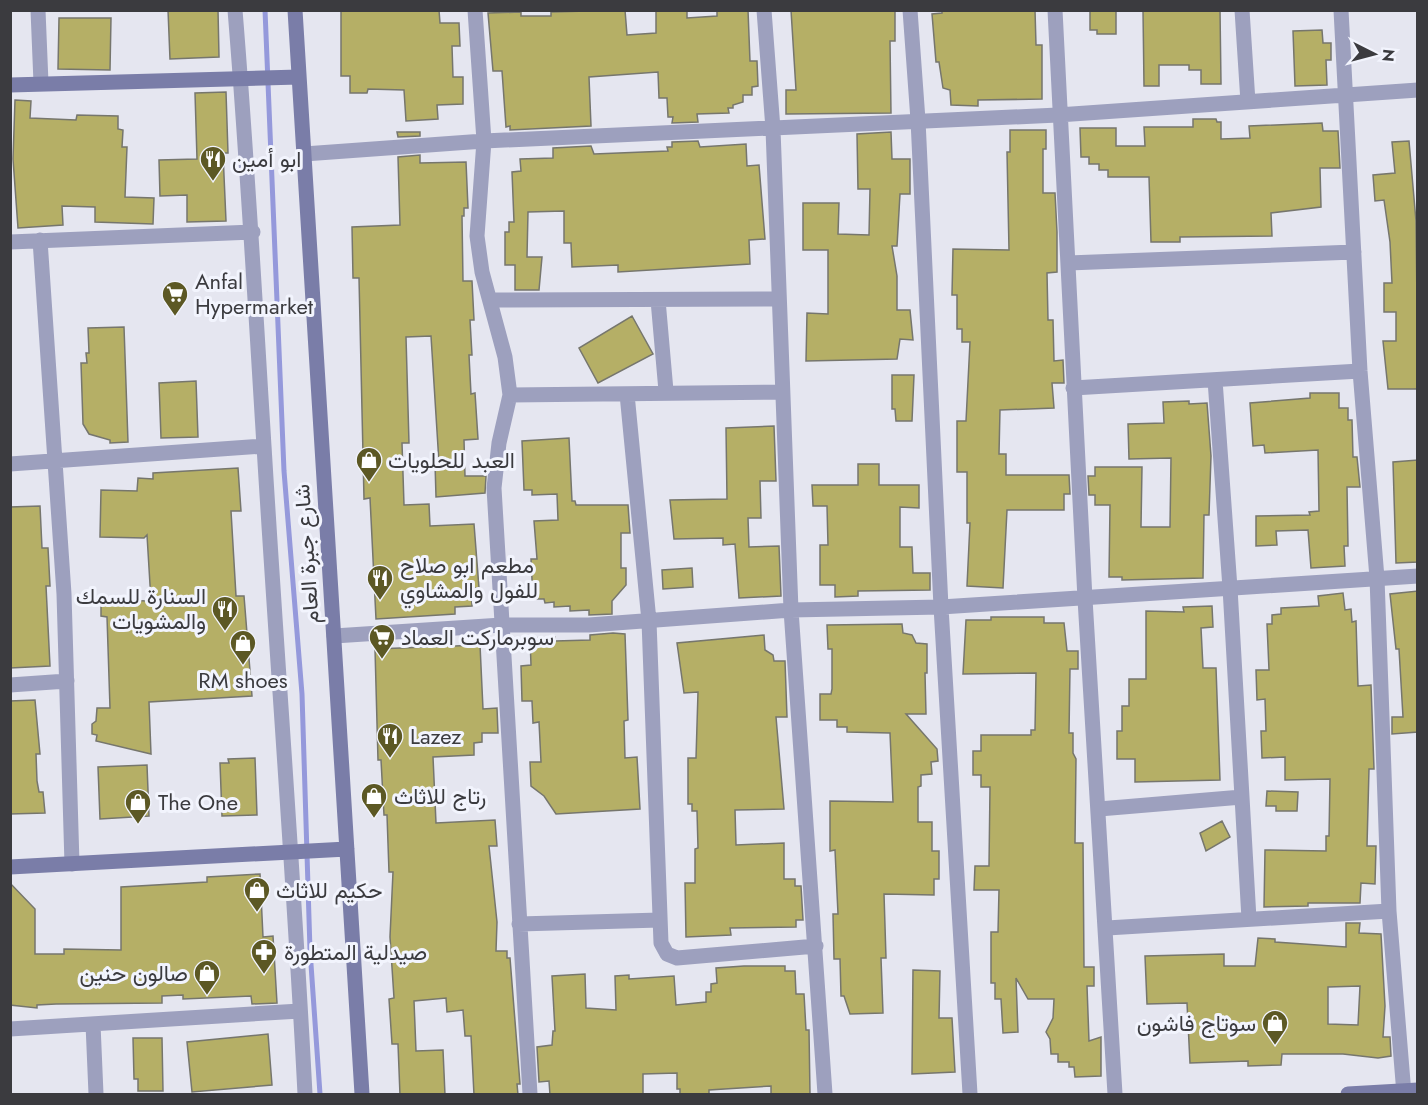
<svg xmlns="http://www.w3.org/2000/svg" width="1428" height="1105" viewBox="0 0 1428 1105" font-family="Jost,Vazirmatn,sans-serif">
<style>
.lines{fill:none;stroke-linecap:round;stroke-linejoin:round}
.stream{stroke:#9599db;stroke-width:5}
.building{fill:#b5af66;stroke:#76766d;stroke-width:1.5;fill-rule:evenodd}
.street{stroke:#9da0be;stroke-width:15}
.secondary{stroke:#7a7da8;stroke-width:15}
.labels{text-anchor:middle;stroke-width:6;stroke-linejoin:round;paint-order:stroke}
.poi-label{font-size:22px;fill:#3b3b3f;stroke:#f2f4fd;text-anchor:start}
.street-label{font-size:22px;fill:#3b3b3f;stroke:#f2f4fd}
</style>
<rect width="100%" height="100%" fill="#e5e6f0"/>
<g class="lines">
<path class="stream" d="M265 10 284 471 302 694 310 950 320 1094"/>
</g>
<path class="building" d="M168 10H218L219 57 170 59Z
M341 10H439L440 23H459L460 46H452L453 77H463V104L437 105 438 119 406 121 404 90 368 89 367 93H350V76H341Z
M625 10 627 35 656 33V10H687V18L717 16V10H748L750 61H757L758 86 752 87V95H743V102L733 105V108H728L729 113 697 114 698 122 672 123 673 117H668L667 98H659L658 72 589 77 591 126 510 130V126L506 127 502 71H493L488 13 521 12V16H551V12Z
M791 10H895V41H890L891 113 786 114V90H796Z
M942 10H1035L1036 45H1042V99L978 100V106L951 105 950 90 943 88 939 62H936L932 14 942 13Z
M1090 10H1116V34H1097V30H1090Z
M1143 10H1220L1221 84H1201V70H1189V65H1159V86H1144Z
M59 18H111L110 70 58 69Z
M1322 30 1323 43H1331V60H1326L1327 85 1295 86 1293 31Z
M226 92 228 153H223L226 221 187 222V195L160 196 159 160 197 159 195 93Z
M15 100 31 101 30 118 76 120 77 115 118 116V129L123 130 122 147H127L125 197 154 198 153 224 95 222V207L62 206 63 225 18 228 13 159Z
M1193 119H1216L1217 122H1221V139L1250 138 1249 126 1322 123 1323 131H1338L1340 168H1320L1321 207 1271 213 1272 236 1180 237V242H1151L1149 177H1108V170H1099V164H1089V157H1081L1080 128H1116V146H1145L1144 127H1193Z
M1010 130H1046V149H1043V193H1055L1057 232V272L1047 273 1048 320H1053L1054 361 1063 360 1064 383H1052L1054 408 1000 410 999 454H1006V475H1069L1070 494H1064V510H1007L1003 588 967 586 970 523H967V472H957V421H966L970 342H962V329H957V295H952L953 249 1009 250 1007 152H1010Z
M397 132H420V136L398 137Z
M891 132 892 159H910V194H900L897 246H892L897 276V310H910L913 340 900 339 897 359 806 361 807 313 828 314V250H803V203H839L838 234 869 235 870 189H858L857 134Z
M698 141 700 147 746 144 747 166 759 165 765 239 749 240 750 264 618 272V265L572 267 571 243H564V211L528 212 527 257H542L539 290H515V265H505V232H509V222H514L512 172 521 171 520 159 553 158V148L591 146 594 154 668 151 667 147H672V142Z
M1409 141 1416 221 1418 389H1388L1383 341H1396V312H1384V283H1392L1390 242 1384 200 1375 201 1373 175 1395 173 1392 142Z
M420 155V163L466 162 468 208H464V216H462L463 281H472L474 320H470L472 355H469L471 394 475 393 478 439 464 440 465 476H486L485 493 436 497 435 463H439L431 336 406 337 409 443H402L404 505 429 504 430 526 474 524 479 588H471L472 606 455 607V614L376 619 370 498 364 499 359 278H353L352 227 400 225 398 157Z
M632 316 653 354 598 383 579 348Z
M124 327 128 442 110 443V440L89 434 83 424 81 363H87L86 353H89L88 328Z
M892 375H914L912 421H896L895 409H892Z
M196 381 198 437 161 438 159 383Z
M1310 393H1339V408H1348V420H1352L1353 457H1357L1360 487H1347L1348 546H1344L1345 566 1311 568 1308 530 1276 531 1277 545 1256 546V516L1310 515 1309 512 1319 511 1318 450 1265 453 1264 445 1253 446 1250 403 1310 398Z
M1189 401V404L1207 403 1211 456 1209 515H1204L1203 578 1122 580V577H1109L1110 505H1095V495H1089L1088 476H1095V467H1142L1141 527H1170L1171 458 1129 459 1128 424 1164 423 1163 402Z
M774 426 776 481H760L761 518H748L749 547 779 546 781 596 739 598 735 544 723 545V538L674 539 670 500 727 499 726 428Z
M569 438 572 501H575L576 505H628L630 533H621V568H626V585L612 601V614L589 615V610L570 611V606L554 607V602L545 603 544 599H533L531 559H537L534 521 558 520 557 494 532 495V490H524L522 441Z
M1418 460V562L1396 563 1393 462Z
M858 464H879V485H919V508L900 507V547H912L913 573H930V590L858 591V596L835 597V585H820V545H828L827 506H813L812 485H858Z
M238 468 241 511H231L236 596H244L252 696 149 702 151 754 96 741 97 735 92 734V724L96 721 97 708H110L107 617 101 616V600L151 601 147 535 144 538 100 537 101 490 137 491 138 478 153 479V473Z
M40 506 42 548H48L50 586H46L50 666 10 668V507Z
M692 568 693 587 663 589 662 570Z
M1418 591V732L1392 734V717H1403L1399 649H1396L1390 594Z
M1343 593 1345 610 1351 609 1352 622 1356 621 1358 686 1371 685 1374 769H1369L1367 846H1376L1375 884 1361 883 1360 903H1308V906L1264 907 1265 850 1326 851V836H1329L1330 779 1285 780V757L1262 758 1261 731H1266L1265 699 1257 700 1256 670H1269L1267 624H1272V615L1281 614V608L1319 606 1318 596Z
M1212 606 1213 627 1201 628 1203 668H1216L1220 780 1135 782V759H1117V731H1122V706H1129V679H1146V611L1184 612 1183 607Z
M991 617H1044V623H1064L1067 651H1078V669H1070L1069 733H1073V753L1076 759 1075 843H1083L1084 967H1094V986H1087L1089 1041 1101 1037V1076L1075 1077 1074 1067H1069V1062H1058V1054H1051L1050 1039 1046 1032 1053 1018 1054 999H1028L1016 978 1018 1032 1003 1033 1001 999H995V983H991V932H998L999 890H974L975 866H989L990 787H981V775H973V751H981V735H1031V730H1035L1036 673 963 674 966 620H991Z
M902 624 903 633 912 635 916 643 927 644V673H925L926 714H906L937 749 938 761 931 762 932 774 921 775V786L918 787V822H932V851H939V879H934V895L884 894 886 958H881L883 1013 850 1014 844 996H841L840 959H834L833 914H838L835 850 830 851V801L893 802 890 733 847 732V727H837V720H820V694H831L832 689V649H828L827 625Z
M613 633 625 634 628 720 624 721 625 758 637 757 640 809 556 814 544 796 531 786 530 762H541L539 722 533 723 532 701H522L521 666 531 665 530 638 555 637V641L590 640V635Z
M764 635 765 650 773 655 774 661H785L787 717H776L784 809 735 810 736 845 784 843V879H795V886H801L803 920H796V927L730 928 731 935 686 937 685 883H695V849L698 848 697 811H692V804H688V758H696L698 692 684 693 677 643Z
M480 645 483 709 497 708 498 733H482V742L474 743V755L433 757 436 823 495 820 497 846H489L497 922 496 951H507V958H510L520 1084H517L518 1095H474L471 1036H465L463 1010 447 1012 446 998 414 1001 416 1051 443 1050 445 1095H400L398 1044H392L389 999 394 998 390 937 393 872H389L387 815H384L381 760H378L375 649Z
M35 700 40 754H36L37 781 39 792H43L45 813 10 814V701Z
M255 758 257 815 222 816 220 763H229L228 759Z
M147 765 149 816 100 819 98 767Z
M1267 791 1298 792 1297 811H1276V806H1266Z
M1222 821 1230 837 1206 851 1200 833Z
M260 874 263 937 273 936 277 1003 252 1004 251 996 183 999V995L162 996V1003L56 1004 37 1005V1008L10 1005V883L35 909V954H64V949L121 950V887L207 882V877Z
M1346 923H1360L1359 933 1381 934 1385 1006 1383 1037H1390L1391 1056 1378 1058 1343 1054H1282L1281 1065 1248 1066V1061L1190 1063 1187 1003 1147 1004 1145 956 1224 954V966H1255L1258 938 1275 939V942L1346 947ZM1360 986 1358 1025 1328 1024V987Z
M744 966H785V971H795L796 994H804L806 1030H809L810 1095 771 1094V1086L709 1090V1095H680V1089H677V1073L643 1074V1095H550L549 1081 539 1082 537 1047 552 1045 553 1031H555L552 976 585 974 586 1008 616 1010 615 976 629 975V979L674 976 676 1005 706 1002V992H711V984L717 983 716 968Z
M913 970 940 971 939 1018H952L955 1072 912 1074Z
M268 1034 272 1085 192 1092 187 1042Z
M133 1038H162L163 1091H138V1079H134Z"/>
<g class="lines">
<path class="street" d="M38 10 41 83
M235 10C247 156 255 301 264 446 277 662 294 878 305 1094
M475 10 484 141 477 236 482 272 505 357 510 395 499 443 494 488 530 1094
M764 10 773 129 791 610 825 1094
M910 10 918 120 941 607 970 1094
M1055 10 1085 599 1115 1094
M1242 10 1248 102
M1341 10 1360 371 1377 578 1389 911 1404 1094
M304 154 484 141 1058 115 1418 90
M40 240 64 594 72 864
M10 242 253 232
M1068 263 1354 252
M490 300 778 299
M658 300 666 391
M1215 380 1230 588 1249 919
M1073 388 1360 371
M627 394 649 621 661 943 667 954 677 958 816 946
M510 395 781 392
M10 464 264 446
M334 636 502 625H589L791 610 941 607 1418 576
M10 685 67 681
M1099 809 1242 797
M519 924 660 920
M1107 928 1389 911
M93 1024 96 1094
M10 1029 300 1011"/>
<path class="secondary" d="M295 10 362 1094
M10 85 299 77
M10 867 347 849
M1348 1094 1418 1090"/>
</g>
<defs>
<g id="restaurant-pin" transform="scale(1.35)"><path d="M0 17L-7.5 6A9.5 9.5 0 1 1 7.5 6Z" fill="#5c5824" stroke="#f2f4fd"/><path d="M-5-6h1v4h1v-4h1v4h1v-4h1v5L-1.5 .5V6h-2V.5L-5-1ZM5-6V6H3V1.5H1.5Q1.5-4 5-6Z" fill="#fff"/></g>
<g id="supermarket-pin" transform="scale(1.35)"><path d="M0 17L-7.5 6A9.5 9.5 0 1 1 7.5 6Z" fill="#5c5824" stroke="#f2f4fd"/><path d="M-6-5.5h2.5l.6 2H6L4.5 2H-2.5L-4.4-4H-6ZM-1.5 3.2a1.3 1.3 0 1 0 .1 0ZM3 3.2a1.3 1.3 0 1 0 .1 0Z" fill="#fff"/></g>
<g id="shop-pin" transform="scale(1.35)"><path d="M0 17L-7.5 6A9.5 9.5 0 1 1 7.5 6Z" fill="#5c5824" stroke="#f2f4fd"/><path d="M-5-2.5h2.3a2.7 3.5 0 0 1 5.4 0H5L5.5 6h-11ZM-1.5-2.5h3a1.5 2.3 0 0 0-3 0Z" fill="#fff"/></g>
<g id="pharmacy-pin" transform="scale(1.35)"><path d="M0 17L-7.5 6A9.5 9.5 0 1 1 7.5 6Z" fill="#5c5824" stroke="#f2f4fd"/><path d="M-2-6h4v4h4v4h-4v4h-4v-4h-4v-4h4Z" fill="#fff"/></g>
</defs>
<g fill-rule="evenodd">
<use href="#restaurant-pin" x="213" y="159"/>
<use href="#supermarket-pin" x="175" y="294"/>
<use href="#shop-pin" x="369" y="460"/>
<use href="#restaurant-pin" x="380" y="578"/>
<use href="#restaurant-pin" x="225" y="609"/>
<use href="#supermarket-pin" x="382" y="637"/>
<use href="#shop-pin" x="243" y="643"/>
<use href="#restaurant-pin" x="390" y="736"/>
<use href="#shop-pin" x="374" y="796"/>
<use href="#shop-pin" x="138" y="802"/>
<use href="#shop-pin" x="257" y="890"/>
<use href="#pharmacy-pin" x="264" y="952"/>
<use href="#shop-pin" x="207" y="973"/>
<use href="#shop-pin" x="1275" y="1023"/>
</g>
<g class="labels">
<g class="poi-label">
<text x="232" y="167">ابو أمين</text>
<text x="195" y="289">Anfal<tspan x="195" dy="25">Hypermarket</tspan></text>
<text x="388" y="468">العبد للحلويات</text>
<text x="400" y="573">مطعم ابو صلاح<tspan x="400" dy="25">للفول والمشاوي</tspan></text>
<text x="206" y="604" text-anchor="end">السنارة للسمك<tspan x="206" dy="25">والمشويات</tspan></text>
<text x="401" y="645">سوبرماركت العماد</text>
<text x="243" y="688" text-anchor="middle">RM shoes</text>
<text x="410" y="744">Lazez</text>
<text x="394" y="804">رتاج للاثاث</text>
<text x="158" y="810">The One</text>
<text x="276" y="898">حكيم للاثاث</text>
<text x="284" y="960">صيدلية المتطورة</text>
<text x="188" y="981" text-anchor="end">صالون حنين</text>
<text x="1256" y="1031" text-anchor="end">سوتاج فاشون</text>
</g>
<g class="street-label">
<text transform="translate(306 554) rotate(-94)" y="8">شارع جبرة العام</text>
</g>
</g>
<rect width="1428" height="1105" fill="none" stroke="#3b3b3f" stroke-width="24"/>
<g transform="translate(1374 54) rotate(96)" stroke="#f2f4fd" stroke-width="4.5" paint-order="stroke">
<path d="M0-4.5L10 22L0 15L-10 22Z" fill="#3b3b3f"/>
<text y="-9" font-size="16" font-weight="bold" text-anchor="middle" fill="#3b3b3f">N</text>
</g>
</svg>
